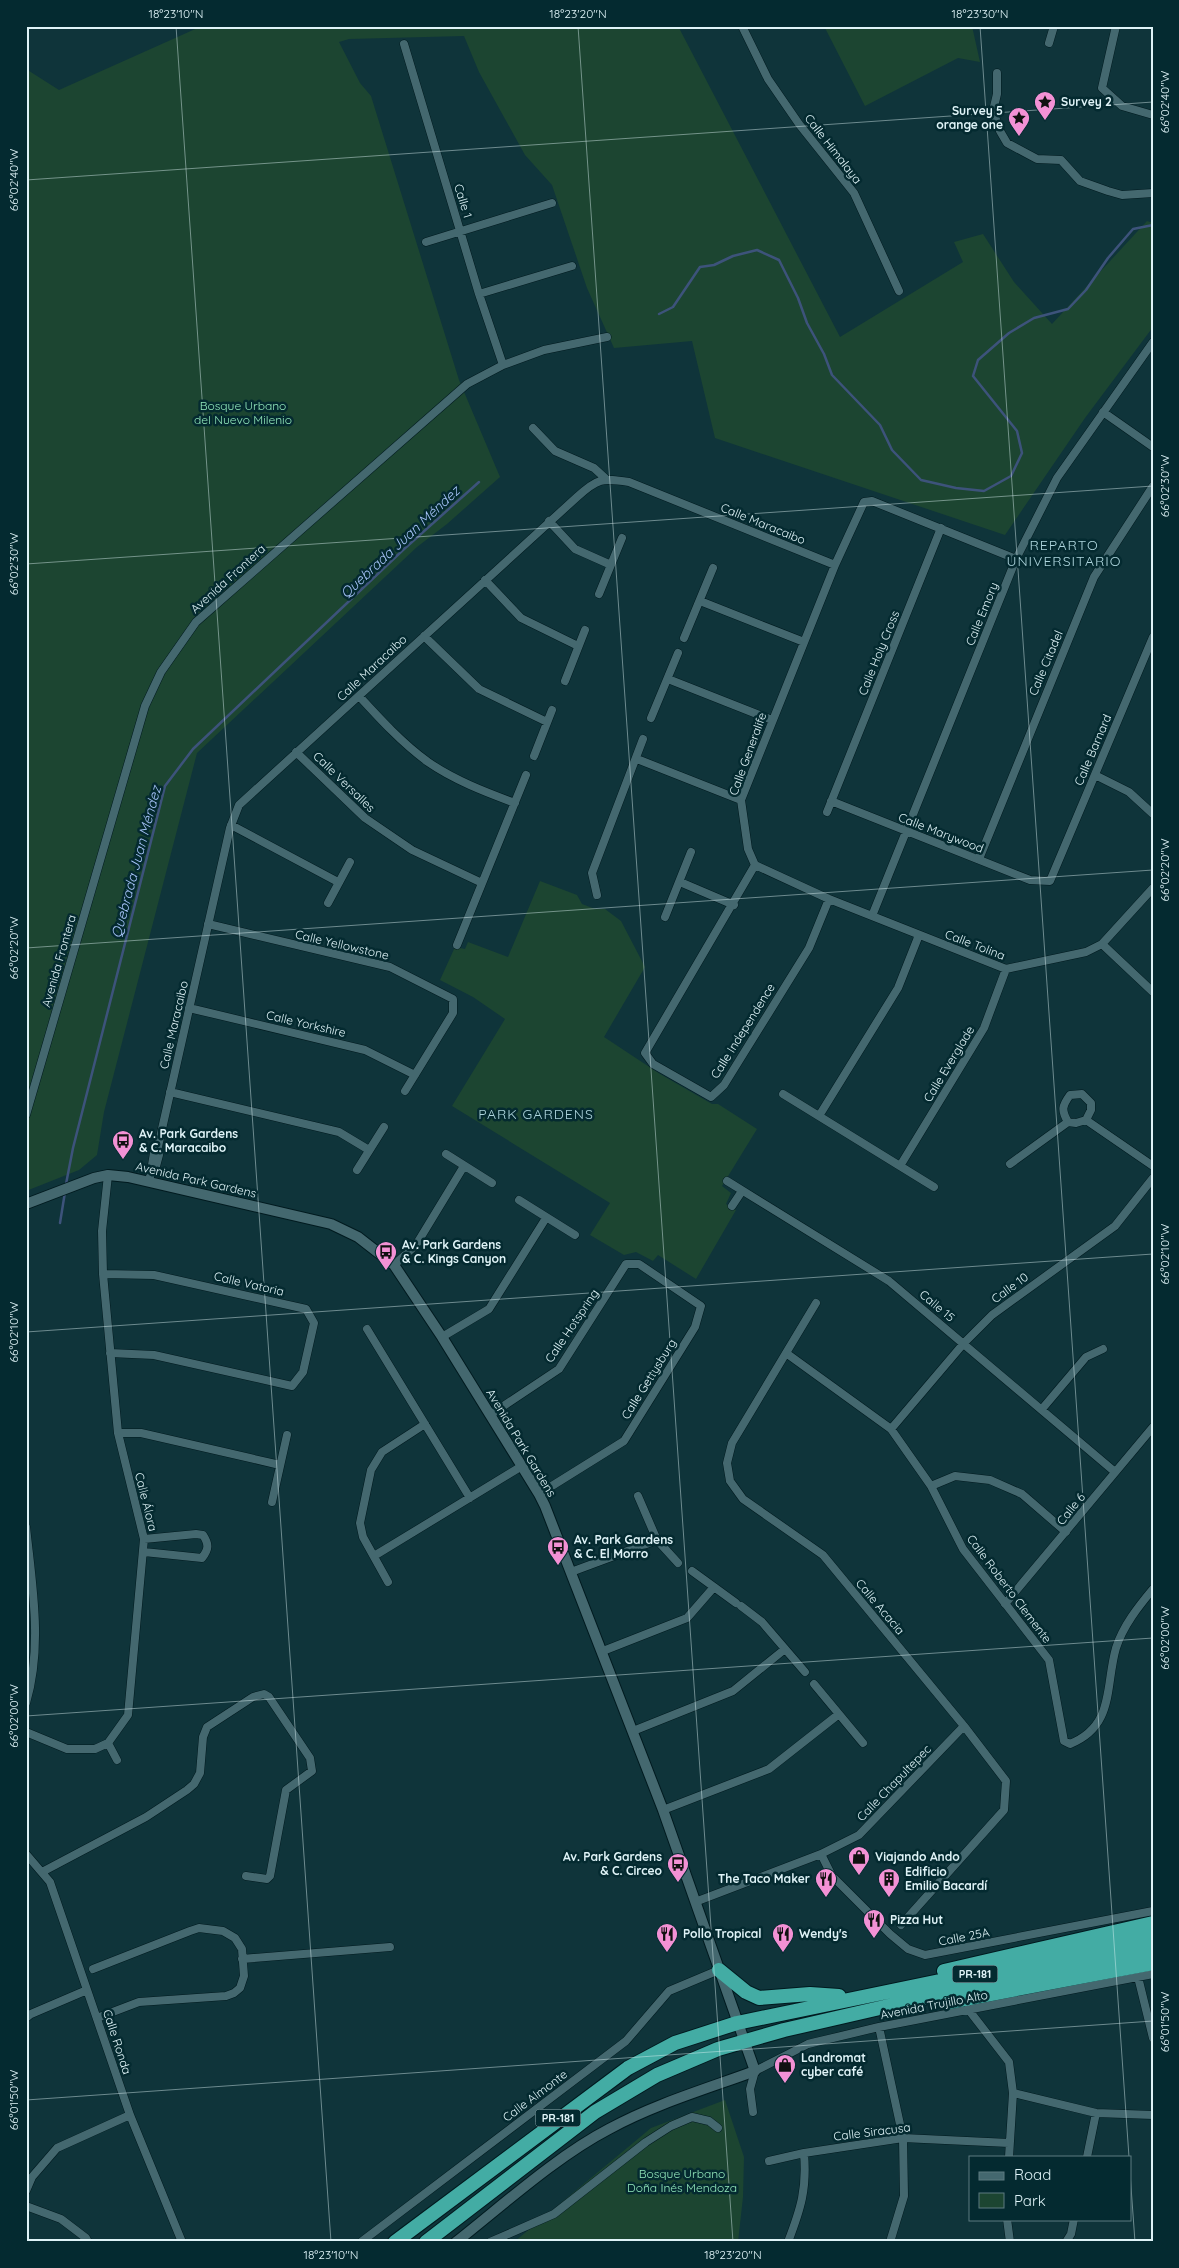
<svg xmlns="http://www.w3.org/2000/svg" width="1179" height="2268" viewBox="0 0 1179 2268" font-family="Quicksand,sans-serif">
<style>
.green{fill:#1c4531}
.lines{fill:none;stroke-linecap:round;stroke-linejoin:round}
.stream{stroke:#3d537b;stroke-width:2.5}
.minor-casing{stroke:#011a1f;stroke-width:9}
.tertiary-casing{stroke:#011a1f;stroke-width:12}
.trunk-casing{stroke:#011a1f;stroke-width:16}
.minor{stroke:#44686f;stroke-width:8}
.tertiary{stroke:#44686f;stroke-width:10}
.trunk{stroke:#43aca4;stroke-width:14}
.ticks{fill:none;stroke:#dff3f7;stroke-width:1;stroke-opacity:0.45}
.labels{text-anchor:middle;stroke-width:5;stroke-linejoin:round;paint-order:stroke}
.shield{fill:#042a30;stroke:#9db7bb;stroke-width:1}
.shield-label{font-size:11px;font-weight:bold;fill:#dff3f7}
.poi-label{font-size:12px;font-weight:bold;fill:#dff3f7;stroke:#042a30;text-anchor:start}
.street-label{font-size:12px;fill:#dff3f7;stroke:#042a30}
.park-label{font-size:12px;fill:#92e6ba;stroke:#042a30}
.water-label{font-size:14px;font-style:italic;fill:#a7c4f9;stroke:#042a30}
.neighbourhood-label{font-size:14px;letter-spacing:1px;fill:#add4dc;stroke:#042a30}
.neatline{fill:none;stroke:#dff3f7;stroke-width:2}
.ticks-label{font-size:12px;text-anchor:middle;fill:#dff3f7}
</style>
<rect width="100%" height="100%" fill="#0f343a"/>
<path class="green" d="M202 26H678L840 337 963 262 954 242 983 234 1014 282 1052 324 1147 221 1153 223V327L1085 418 1005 535 715 438 692 341 614 348 587 288 552 185 525 155 479 72 464 36 349 39 339 42 360 83 371 96 459 380 500 477 447 524 417 547 197 753 104 1112 97 1155 79 1170 26 1191V69L59 90Z
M824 26H972L980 62 958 58 865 106Z
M540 881 577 895 582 904 595 909H605L621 921 645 967 604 1037 660 1074 712 1104H718L757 1129 722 1186 731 1193 726 1204 736 1210 696 1279 658 1255 653 1261 636 1252 624 1255 590 1235 610 1203 452 1106 505 1019 473 997 440 980 455 947 465 949 468 942 508 957Z
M725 2100 744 2157 743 2197 738 2242H514L651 2128Z"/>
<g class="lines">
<path class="stream" d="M659 314 673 307 700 267 714 265 733 256 757 250 779 260 798 298 807 323 824 354 832 375 880 425 892 450 921 480 956 488 984 491 1011 476 1022 453 1017 431 973 376 978 360 1009 333 1034 318 1068 309 1086 290 1108 258 1133 229 1153 225
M66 1184 73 1148 165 786 193 749 403 550 479 482
M60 1223 65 1192"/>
<g class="minor-casing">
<path id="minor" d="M742 26 768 79 799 124 854 193 899 291
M1116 26 1102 88 1122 106 1153 115
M1049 43 1054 26
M404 44 479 294 503 365
M997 73V94L993 111 1000 131 1007 143 1037 159 1061 160 1080 181 1108 191 1122 195 1153 193
M426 242 552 203
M479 294 572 266
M1103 412 1153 447
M533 428 555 451 594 468 605 478
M549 521 575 549 611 565
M485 580 521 618 578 646
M599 594 622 538
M700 601 804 642
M424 636 479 689 547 722
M684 638 713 568
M668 679 772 720
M565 681 585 630
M359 696C380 719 402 743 428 762 454 780 485 792 515 803
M651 718 678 653
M296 752 365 818 412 850 482 883
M534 756 552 710
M637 759 741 800
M1095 775 1129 792 1153 814
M831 801 1030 880 1050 881 1153 637
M827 812 941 528
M231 825 338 882
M979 859 1094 577 1153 486
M755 865 829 899 1006 969 1086 952 1102 944 1153 888
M680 882 734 905
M597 895 592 873 643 739
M829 899 809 948 724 1085 711 1097 653 1064 645 1053 755 865 748 849 741 800 835 565 864 502 872 501 1016 559
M328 903 350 862
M872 916 1016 559 1057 478 1153 342
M665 917 691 852
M208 924 390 967 453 999V1013L405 1091
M1102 944 1153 992
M457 945 526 775
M189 1008 365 1050 415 1075
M170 1092 339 1132 369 1150
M783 1094 934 1187
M26 1115 145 706 161 672 196 622 467 384 503 365 544 350 607 337
M819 1116 898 988 919 935
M1086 1120 1153 1166
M446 1154 492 1183
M1010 1164 1068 1122 1076 1123 1086 1120 1091 1110V1103L1082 1094 1070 1095C1062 1106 1061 1110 1068 1122
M900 1166 984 1028 1006 969
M357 1170 384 1127
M151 1173 155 1170 159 1155 157 1151 230 828 239 805 577 497C598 478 602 478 629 482L835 565
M150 1177 154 1153 157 1151
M727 1181 889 1281 1115 1472
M519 1200 575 1235
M732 1206 742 1191
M394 1265 416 1245 464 1166
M103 1274 154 1275 306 1309 314 1323 303 1372 292 1386 154 1355 110 1353
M816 1303 732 1443 727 1463 730 1481 743 1499 823 1555 964 1726 1006 1781 1004 1810 901 1925
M367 1329 470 1498
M442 1337 489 1309 546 1218
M786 1353 891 1429 931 1486 963 1549 1049 1660 1064 1741 1070 1744C1115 1726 1105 1686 1116 1648 1123 1626 1138 1607 1153 1589
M1042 1409 1086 1357 1103 1349
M490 1415 559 1369 626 1264H639L701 1306 695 1327 624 1441 539 1494
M891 1429 964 1343 992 1315 1115 1226 1153 1178
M118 1433H141L280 1465
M931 1486 955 1476 990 1480 1022 1494 1066 1532
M638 1496 657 1540 678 1563
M272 1502 287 1435
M26 1527C32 1585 43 1646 26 1703
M144 1539 196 1534 203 1535C209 1544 209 1549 202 1558L144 1552
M374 1556 522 1466
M692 1571 736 1603
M571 1572 657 1540
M388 1582 363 1537 360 1523 371 1470 382 1452 425 1424
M1005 1604 1153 1427
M741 1606 762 1622 805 1672
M603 1651 687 1618 714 1587
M814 1684 863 1743
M633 1731 733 1691 785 1649
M26 1732 67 1749H95L108 1743 128 1715 144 1539 118 1433 103 1274 102 1231 108 1175
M108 1743 117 1760
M663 1810 769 1769 839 1714
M26 1854 50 1882 130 2115 182 2242
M821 1854 832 1876 890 1934 908 1949 925 1955 1153 1911
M42 1872 146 1817 187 1790 194 1784 200 1773 203 1737 207 1727 253 1697 264 1694 269 1697 310 1758 312 1771 286 1790 270 1876 267 1879 246 1876
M695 1902 821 1854 859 1835 964 1726
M242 1959 390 1947
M93 1969 190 1931 199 1928 223 1931 235 1938 242 1949 244 1976 240 1988 234 1993 226 1996 139 2002 97 2018
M1138 1977 1153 2038
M968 2009 1009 2062 1013 2093 1009 2157
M26 2018 31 2014 87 1990
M879 2027 903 2138 904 2196 890 2242
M1013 2093 1096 2113 1153 2115
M753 2112 750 2089 755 2071 808 2044 816 2042 879 2027 1153 1974
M1087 2157 1096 2113
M769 2161 804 2153 903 2138 1009 2143
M26 2191 32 2177 57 2148 130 2115
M26 2206 61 2219 86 2238 88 2242
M1007 2219 1010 2242
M361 2242 626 2041 669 1991 719 1970
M490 2242 554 2214 646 2142 671 2126 692 2117 709 2121 718 2128
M788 2242C801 2208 807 2189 804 2153
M1066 2242 1071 2234 1074 2219"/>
</g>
<g class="tertiary-casing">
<path id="tertiary" d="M26 1204 94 1178 108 1175 128 1177 331 1224 358 1237 394 1265 442 1337 539 1494 545 1506 663 1810 755 2071C706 2089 655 2104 609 2129 557 2156 503 2205 456 2242"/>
</g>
<g class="trunk-casing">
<path id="trunk" d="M719 1970 746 1992 759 1998 810 1994 839 1996
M944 1971 1153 1923
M949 2002 1153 1963
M395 2242 628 2068 675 2043 737 2023 1153 1937
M426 2242 595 2112 657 2075 718 2049 784 2030 984 1984 1153 1949"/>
</g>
<use href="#minor" class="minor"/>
<use href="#tertiary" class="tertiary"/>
<use href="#trunk" class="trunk"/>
</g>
<path class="ticks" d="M176 26 331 2242M578 26 733 2242M980 26 1129 2157M26 180 1153 102M26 564 1153 486M26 948 1153 870M26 1332 1153 1254M26 1716 1153 1638M26 2100 1153 2021M1130 2173 1135 2242"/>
<defs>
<g id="sight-pin" transform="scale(1.125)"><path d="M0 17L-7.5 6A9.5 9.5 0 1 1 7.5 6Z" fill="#f391d5" stroke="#042a30"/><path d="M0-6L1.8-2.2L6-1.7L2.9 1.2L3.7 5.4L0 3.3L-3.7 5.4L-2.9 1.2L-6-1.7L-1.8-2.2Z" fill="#111"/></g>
<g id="bus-pin" transform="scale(1.125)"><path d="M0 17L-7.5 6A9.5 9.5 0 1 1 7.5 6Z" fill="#f391d5" stroke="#042a30"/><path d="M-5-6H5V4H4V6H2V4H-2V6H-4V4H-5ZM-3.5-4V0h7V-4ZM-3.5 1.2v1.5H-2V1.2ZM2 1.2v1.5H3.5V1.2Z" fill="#111"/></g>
<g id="shop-pin" transform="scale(1.125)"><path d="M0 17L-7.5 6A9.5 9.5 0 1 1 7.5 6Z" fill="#f391d5" stroke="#042a30"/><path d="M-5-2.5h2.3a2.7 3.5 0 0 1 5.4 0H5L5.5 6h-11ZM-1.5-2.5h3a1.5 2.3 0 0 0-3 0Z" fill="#111"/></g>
<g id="restaurant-pin" transform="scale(1.125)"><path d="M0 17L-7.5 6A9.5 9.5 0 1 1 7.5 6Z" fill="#f391d5" stroke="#042a30"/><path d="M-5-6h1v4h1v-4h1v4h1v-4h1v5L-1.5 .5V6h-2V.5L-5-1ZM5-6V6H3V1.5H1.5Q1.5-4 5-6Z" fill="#111"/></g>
<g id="building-pin" transform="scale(1.125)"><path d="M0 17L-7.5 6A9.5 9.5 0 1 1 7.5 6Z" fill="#f391d5" stroke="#042a30"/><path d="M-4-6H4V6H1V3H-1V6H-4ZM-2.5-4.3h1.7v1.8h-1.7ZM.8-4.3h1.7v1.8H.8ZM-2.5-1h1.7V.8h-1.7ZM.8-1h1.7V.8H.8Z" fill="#111"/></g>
</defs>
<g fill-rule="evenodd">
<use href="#sight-pin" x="1045" y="102"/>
<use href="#sight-pin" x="1019" y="118"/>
<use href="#bus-pin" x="123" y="1141"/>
<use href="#bus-pin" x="386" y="1252"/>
<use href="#bus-pin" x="558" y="1547"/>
<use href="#shop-pin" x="859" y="1857"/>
<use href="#bus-pin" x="678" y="1864"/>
<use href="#restaurant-pin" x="826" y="1879"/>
<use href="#building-pin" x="889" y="1879"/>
<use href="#restaurant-pin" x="874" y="1920"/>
<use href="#restaurant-pin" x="667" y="1934"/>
<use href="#restaurant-pin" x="783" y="1934"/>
<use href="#shop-pin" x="785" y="2065"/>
</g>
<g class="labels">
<g class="shield">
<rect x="952.5" y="1965.5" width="45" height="17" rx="4"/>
<rect x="535.5" y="2109.5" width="45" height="17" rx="4"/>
</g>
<g class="shield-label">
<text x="975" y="1978">PR-181</text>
<text x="558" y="2122">PR-181</text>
</g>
<g class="poi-label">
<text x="1061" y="106">Survey 2</text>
<text x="1003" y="115" text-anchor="end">Survey 5<tspan x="1003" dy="14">orange one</tspan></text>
<text x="139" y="1138">Av. Park Gardens<tspan x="139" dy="14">&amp; C. Maracaibo</tspan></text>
<text x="402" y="1249">Av. Park Gardens<tspan x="402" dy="14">&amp; C. Kings Canyon</tspan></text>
<text x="574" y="1544">Av. Park Gardens<tspan x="574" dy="14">&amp; C. El Morro</tspan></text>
<text x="662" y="1861" text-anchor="end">Av. Park Gardens<tspan x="662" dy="14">&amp; C. Circeo</tspan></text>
<text x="875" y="1861">Viajando Ando</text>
<text x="905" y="1876">Edificio<tspan x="905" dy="14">Emilio Bacardí</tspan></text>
<text x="810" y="1883" text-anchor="end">The Taco Maker</text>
<text x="890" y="1924">Pizza Hut</text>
<text x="683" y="1938">Pollo Tropical</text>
<text x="799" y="1938">Wendy's</text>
<text x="801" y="2062">Landromat<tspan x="801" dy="14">cyber café</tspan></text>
</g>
<g class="street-label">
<text transform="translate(833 149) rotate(52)" y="4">Calle Himalaya</text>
<text transform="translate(463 201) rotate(73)" y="4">Calle 1</text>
<text transform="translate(763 524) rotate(22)" y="4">Calle Maracaibo</text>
<text transform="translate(228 579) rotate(-42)" y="4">Avenida Frontera</text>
<text transform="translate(982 614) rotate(-68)" y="4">Calle Emory</text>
<text transform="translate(879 653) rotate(-68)" y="4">Calle Holy Cross</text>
<text transform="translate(1046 663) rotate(-67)" y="4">Calle Citadel</text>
<text transform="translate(372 668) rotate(-43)" y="4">Calle Maracaibo</text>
<text transform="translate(1093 750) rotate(-67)" y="4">Calle Barnard</text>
<text transform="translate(748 754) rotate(-70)" y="4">Calle Generalife</text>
<text transform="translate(344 782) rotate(44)" y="4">Calle Versalles</text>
<text transform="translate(941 833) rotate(21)" y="4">Calle Marywood</text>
<text transform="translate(342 945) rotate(13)" y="4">Calle Yellowstone</text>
<text transform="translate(975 945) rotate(21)" y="4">Calle Tolina</text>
<text transform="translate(59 961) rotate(-74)" y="4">Avenida Frontera</text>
<text transform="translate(306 1024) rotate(13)" y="4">Calle Yorkshire</text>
<text transform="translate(174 1025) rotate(-77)" y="4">Calle Maracaibo</text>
<text transform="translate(743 1031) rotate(-58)" y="4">Calle Independence</text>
<text transform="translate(949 1064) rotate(-59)" y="4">Calle Everglade</text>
<text transform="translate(196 1180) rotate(13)" y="4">Avenida Park Gardens</text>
<text transform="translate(249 1284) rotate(13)" y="4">Calle Vatoria</text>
<text transform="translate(1010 1288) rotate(-36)" y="4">Calle 10</text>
<text transform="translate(937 1306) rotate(40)" y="4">Calle 15</text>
<text transform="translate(572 1326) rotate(-56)" y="4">Calle Hotspring</text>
<text transform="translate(649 1379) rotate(-58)" y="4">Calle Gettysburg</text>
<text transform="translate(521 1443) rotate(59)" y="4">Avenida Park Gardens</text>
<text transform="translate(146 1502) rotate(76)" y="4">Calle Álora</text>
<text transform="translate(1071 1509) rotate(-51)" y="4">Calle 6</text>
<text transform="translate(1009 1589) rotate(53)" y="4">Calle Roberto Clemente</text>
<text transform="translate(880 1607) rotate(50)" y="4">Calle Acacia</text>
<text transform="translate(894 1783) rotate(-46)" y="4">Calle Chapultepec</text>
<text transform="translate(964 1937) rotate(-11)" y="4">Calle 25A</text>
<text transform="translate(934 2005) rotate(-11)" y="4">Avenida Trujillo Alto</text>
<text transform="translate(117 2042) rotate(72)" y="4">Calle Ronda</text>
<text transform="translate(535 2096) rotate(-37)" y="4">Calle Almonte</text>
<text transform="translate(872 2132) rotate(-7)" y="4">Calle Siracusa</text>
</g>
<g class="park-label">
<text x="243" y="410">Bosque Urbano<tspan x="243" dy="14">del Nuevo Milenio</tspan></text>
<text x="682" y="2178">Bosque Urbano<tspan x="682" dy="14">Doña Inés Mendoza</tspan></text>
</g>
<g class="water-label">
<text transform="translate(400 542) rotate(-43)" y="5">Quebrada Juan Méndez</text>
<text transform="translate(136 862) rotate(-75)" y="5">Quebrada Juan Méndez</text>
</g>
<g class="neighbourhood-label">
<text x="1064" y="550">REPARTO<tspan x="1064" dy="16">UNIVERSITARIO</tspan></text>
<text x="536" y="1119">PARK GARDENS</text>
</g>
</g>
<rect width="1179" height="2268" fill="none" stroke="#042a30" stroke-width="55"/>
<rect x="969" y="2156" width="162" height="65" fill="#042a30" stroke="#5c7a80"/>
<rect x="979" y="2172" width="25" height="8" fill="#44686f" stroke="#5c7a80"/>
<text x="1014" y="2180" font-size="15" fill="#dff3f7">Road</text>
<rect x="979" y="2193" width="25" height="15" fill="#1c4531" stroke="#5c7a80"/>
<text x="1014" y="2206" font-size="15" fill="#dff3f7">Park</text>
<rect x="28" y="28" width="1124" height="2212" class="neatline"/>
<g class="ticks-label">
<text x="176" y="18">18°23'10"N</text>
<text x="578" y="18">18°23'20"N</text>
<text x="980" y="18">18°23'30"N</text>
<text transform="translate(1165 102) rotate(-90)" y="4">66°02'40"W</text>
<text transform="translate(14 180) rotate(-90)" y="4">66°02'40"W</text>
<text transform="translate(1165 486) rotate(-90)" y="4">66°02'30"W</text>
<text transform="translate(14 564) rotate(-90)" y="4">66°02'30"W</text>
<text transform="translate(1165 870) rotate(-90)" y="4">66°02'20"W</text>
<text transform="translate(14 948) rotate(-90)" y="4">66°02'20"W</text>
<text transform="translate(1165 1254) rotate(-90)" y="4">66°02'10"W</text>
<text transform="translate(14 1332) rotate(-90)" y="4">66°02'10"W</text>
<text transform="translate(1165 1638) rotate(-90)" y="4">66°02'00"W</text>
<text transform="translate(14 1716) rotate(-90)" y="4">66°02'00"W</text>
<text transform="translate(1165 2022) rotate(-90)" y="4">66°01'50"W</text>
<text transform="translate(14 2100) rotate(-90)" y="4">66°01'50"W</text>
<text x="331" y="2259">18°23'10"N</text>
<text x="733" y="2259">18°23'20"N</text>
</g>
</svg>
